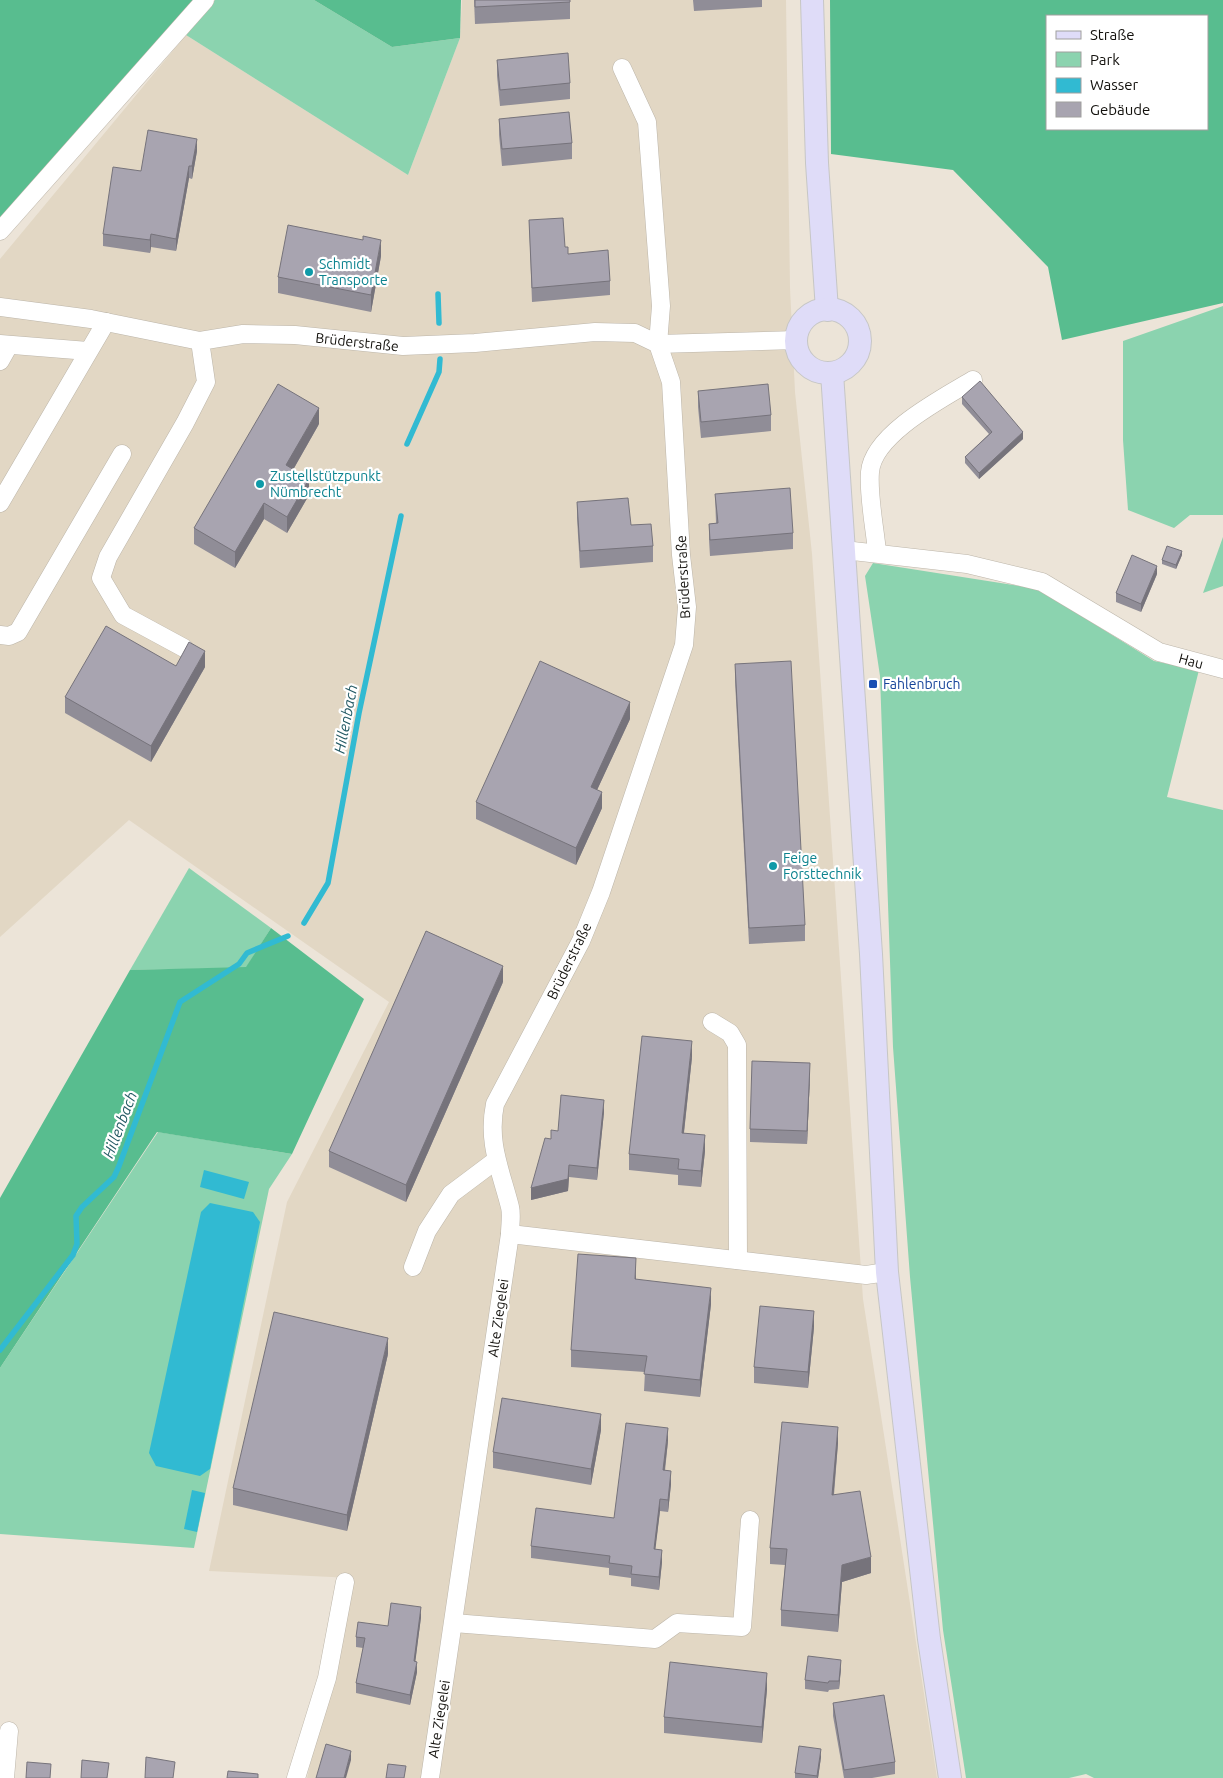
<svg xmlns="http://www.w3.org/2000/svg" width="1223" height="1778" viewBox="0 0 1223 1778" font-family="Ubuntu,sans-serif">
  <rect width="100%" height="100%" fill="#ece4d8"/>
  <path fill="#e2d7c4" d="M462,0h324l4,288 5,104 17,162 51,745 74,479h-630l45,-200 -143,-7 78,-369 102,-200 -260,-182 -129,117v-678l186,-224 222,140 52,-137z"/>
  <g fill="#8bd3af">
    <path d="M215,0h99l78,47 68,-9 -52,137 -222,-140z"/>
    <path d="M1223,306v209h-33l-16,13 -46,-18 -5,-70v-99z"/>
    <path d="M1223,537v49l-20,7z"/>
    <path d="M873,563l165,26 116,72 45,9 -32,127 56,13v968h-129l-8,-4 -17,4h-103l-23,-148 -33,-353 -17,-230 -13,-371 -15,-100z"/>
    <path d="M189,868l82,60 -25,40 -116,2z"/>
    <path d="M158,1132l134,22 -23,35 -75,359 -194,-14v-166z"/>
  </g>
  <g fill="#58bd8f" fill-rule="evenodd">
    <path d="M0,0h205l-205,227z"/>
    <path d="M314,0h147l-1,38 -68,9z"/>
    <path d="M830,0h393v303l-161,37 -14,-73 -95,-97 -122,-16zM1047,16h160v113h-160z"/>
    <path d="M271,928l93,71 -72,155 -135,-22 -157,236v-170l130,-228 116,-3z"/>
  </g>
  <g fill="#31bad2">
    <path d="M204,1170l45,12 -5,17 -44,-12z"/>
    <path d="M210,1203l43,9 7,10 -50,247 -10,7 -44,-10 -7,-13 52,-241z"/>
    <path d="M192,1490l13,3 -8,39 -13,-3z"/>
  </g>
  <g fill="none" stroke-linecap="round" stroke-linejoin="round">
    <g stroke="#31bad2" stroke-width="5.5">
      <path d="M438,294l1,29"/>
      <path d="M407,444l32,-72 1,-13"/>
      <path d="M304,923l24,-40 31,-170 42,-197"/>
      <path d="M0,1350l73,-95 4,-11 -1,-28 6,-9 32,-30 5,-11 61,-164 59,-38 8,-11 41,-17"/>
    </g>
    <defs>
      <g id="minor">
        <path d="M622,68l25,54 14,184 -3,38 139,-4"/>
        <path d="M0,231l205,-231"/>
        <path d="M0,307l91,12 109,22"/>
        <path d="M0,344l88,7"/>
        <path d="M0,361l9,-16"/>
        <path d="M0,503l106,-181"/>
        <path d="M844,550l123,14 75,18 117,70 64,17"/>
        <path d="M877,552c-2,-23 -9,-57 -7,-80 3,-38 73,-74 103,-92"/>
        <path d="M0,635l9,1 9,-4 104,-178"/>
        <path d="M184,648l-61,-33 -22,-37 7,-21 77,-134 21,-41 -6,-41 43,-7 52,1 108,11 72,-3 120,-11 40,1 23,11 13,38 10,173 6,52 -3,38 -83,247 -20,49 -86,163c-8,39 6,67 15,103 2,8 0,18 0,27l-80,544"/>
        <path d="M712,1022l18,11 7,12 1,215"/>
        <path d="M510,1234l356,41 21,-3"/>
        <path d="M413,1267l14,-36 24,-37 44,-33"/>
        <path d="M454,1623l201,16 22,-16 65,4 8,-107"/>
        <path d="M5,1778l4,-47"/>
        <path d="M296,1778l31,-100 18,-96"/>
      </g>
      <g id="major">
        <path d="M812,0l5,163 10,147"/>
        <circle cx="828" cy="341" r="32"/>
        <path d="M832,373l39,581 16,318 42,367 21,139"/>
      </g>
    </defs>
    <use href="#minor" stroke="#bcb5a9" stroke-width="19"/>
    <use href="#major" stroke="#c6c6c5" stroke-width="24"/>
    <use href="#minor" stroke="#fff" stroke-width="18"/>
    <use href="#major" stroke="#dfdcf8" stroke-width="22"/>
  </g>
  <g fill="#908d97">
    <path d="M474,0h96v19l-95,5z"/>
    <path d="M693,0h69v7l-68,4z"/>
    <path d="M497,60l73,23v16l-70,7 -3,-30z"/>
    <path d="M499,119l73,24v16l-70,7 -3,-31z"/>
    <path d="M197,151l-5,28 -3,-1 -13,73 -25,-4 -1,6 -47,-7v-12l38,-63z"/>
    <path d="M529,220l36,27 3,7 42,27v14l-78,7z"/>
    <path d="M381,256l-10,56 -93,-19v-16z"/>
    <path d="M698,391l73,24v16l-70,7 -3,-31z"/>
    <path d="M962,397l61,42 -44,40 -14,-16v-6l24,-23 -27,-30z"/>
    <path d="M319,424l-26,46 16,25 -22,38 -23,-14 -29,49 -41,-24v-16z"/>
    <path d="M715,494l78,39v16l-83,7 -1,-16v-16l7,-1z"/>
    <path d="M577,502l54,23 22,21v16l-73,6 -3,-50z"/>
    <path d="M1182,555l-6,14 -14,-5v-4z"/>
    <path d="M1157,574l-16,38 -25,-10v-9z"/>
    <path d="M735,664l70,261v16l-56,3 -14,-263z"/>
    <path d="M176,666l29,1 -54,95 -86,-49v-16z"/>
    <path d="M630,719l-33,71 5,18 -26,57 -100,-46v-17z"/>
    <path d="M503,982l-97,220 -77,-35v-16z"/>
    <path d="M692,1057l-8,76 21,18 -4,36 -23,-2v-10l-49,-5v-16z"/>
    <path d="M810,1076l-3,68 -57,-2v-13z"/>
    <path d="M604,1112l-7,68 -28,-3 -1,14 -37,9 20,-61 7,-8z"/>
    <path d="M636,1275v5l75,24 -11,93 -56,-6 1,-19 -74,-5v-17z"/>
    <path d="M814,1327l-6,61 -54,-5v-16z"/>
    <path d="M388,1354l-41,177 -114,-26v-17z"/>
    <path d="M601,1430l-10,55 -98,-17v-16z"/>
    <path d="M668,1441l-3,30 6,13 -3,28 -8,-1 -5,38 7,13 -3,28 -28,-4v-8l-22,-3v-7l-78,-10v-12l83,-28z"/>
    <path d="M838,1443l-4,52 37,78 -29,9 -4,50 -57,-6v-16l4,-45 -15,-1v-16z"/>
    <path d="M421,1617l-6,45 2,10 -7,33 -54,-12v-10l7,-35 -7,-1v-10l32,-11z"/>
    <path d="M841,1668l-2,21 -10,1 -1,2 -23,-3v-9z"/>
    <path d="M767,1689l-5,54 -98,-10v-16z"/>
    <path d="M833,1703l62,59v12l-23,4h-28l-11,-62z"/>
    <path d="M821,1757l-3,21h-23v-5z"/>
  </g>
  <g fill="#76737b">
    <path d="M197,139v12l-5,28v-13z"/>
    <path d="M189,166v12l-13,73v-12z"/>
    <path d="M151,234v13l-1,6v-13z"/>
    <path d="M381,240v16l-10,56v-17z"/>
    <path d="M319,408v16l-33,58v-17z"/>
    <path d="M1023,432v7l-44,40v-6z"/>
    <path d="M309,479v16l-22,38v-16z"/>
    <path d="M264,503v16l-29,49v-16z"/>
    <path d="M1182,551v4l-6,14v-4z"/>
    <path d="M1157,566v8l-16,38v-8z"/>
    <path d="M205,651v16l-54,95v-16z"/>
    <path d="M630,702v17l-39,84v-16z"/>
    <path d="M602,792v16l-26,57v-17z"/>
    <path d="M503,966v16l-97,220v-17z"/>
    <path d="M692,1041v16l-10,92v-16z"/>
    <path d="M810,1063v13l-3,68v-13z"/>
    <path d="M604,1100v12l-7,68v-12z"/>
    <path d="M705,1135v16l-4,36v-16z"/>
    <path d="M569,1165v12l-1,14 -37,9v-12z"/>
    <path d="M636,1258v17l-1,21v-17z"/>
    <path d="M711,1288v16l-11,93v-17z"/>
    <path d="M814,1311v16l-6,61v-16z"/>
    <path d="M388,1338v16l-41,177v-16z"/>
    <path d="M601,1414v16l-10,55v-16z"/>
    <path d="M838,1427v16l-6,69v-17z"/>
    <path d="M668,1428v13l-5,42v-13z"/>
    <path d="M671,1471v13l-3,28v-12z"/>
    <path d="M660,1499v12l-6,50v-12z"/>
    <path d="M662,1550v12l-3,28v-13z"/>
    <path d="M871,1557v16l-29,9 -4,50v-17l4,-50z"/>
    <path d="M421,1607v10l-7,55v-11z"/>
    <path d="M841,1660v8l-2,21v-8z"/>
    <path d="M417,1662v10l-7,33v-10z"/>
    <path d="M767,1673v16l-5,54v-16z"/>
    <path d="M821,1749v8l-3,21h-1z"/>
    <path d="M351,1751v9l-5,18h-2z"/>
  </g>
  <g fill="#a8a4b0" stroke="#76737b">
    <path d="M475,0h95v2l-95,5z"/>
    <path d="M568,53l2,30 -70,7 -3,-30z"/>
    <path d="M569,112l3,31 -70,6 -3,-30z"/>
    <path d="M148,130l49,9 -5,27h-3l-13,73 -25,-5 -1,6 -47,-6 10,-67 28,4z"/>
    <path d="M563,218l2,29h3v7l40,-4 2,31 -78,7 -3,-68z"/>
    <path d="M288,225l75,15v-4l18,4 -10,55 -93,-18z"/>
    <path d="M980,381l43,51 -44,41 -14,-16 27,-25 -30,-35z"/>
    <path d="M278,384l41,24 -33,57 23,14 -22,38 -23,-14 -29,49 -41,-24z"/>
    <path d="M768,384l3,31 -70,7 -3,-31z"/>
    <path d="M790,488l3,45 -83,7 -1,-16 9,-1 -3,-29z"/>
    <path d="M628,498l3,27 20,-1 2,22 -73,5 -3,-49z"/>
    <path d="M1167,546l15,5 -6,14 -14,-5z"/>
    <path d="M1132,555l25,11 -16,38 -25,-11z"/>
    <path d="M106,626l70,40 13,-24 16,9 -54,95 -86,-49z"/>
    <path d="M540,661l90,41 -39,85 11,5 -26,56 -100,-46z"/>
    <path d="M791,661l14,264 -56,3 -14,-264z"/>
    <path d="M426,931l77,35 -97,219 -77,-34z"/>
    <path d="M642,1036l50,5 -10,92 23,2 -4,36 -23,-2 1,-10 -50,-5z"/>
    <path d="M752,1061l58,2 -3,68 -57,-2z"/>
    <path d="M561,1095l43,5 -7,68 -28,-3 -1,14 -37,9 14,-50 6,1v-9l7,1z"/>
    <path d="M578,1254l58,4 -1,21 76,9 -11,92 -56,-6 3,-18 -76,-6z"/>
    <path d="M760,1306l54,5 -6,61 -54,-5z"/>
    <path d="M274,1312l114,26 -41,177 -114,-27z"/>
    <path d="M502,1398l99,16 -10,55 -98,-17z"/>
    <path d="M782,1422l56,5 -6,68 28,-4 11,66 -29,8 -4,50 -57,-5 6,-61 -17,-1z"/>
    <path d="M626,1423l42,5 -5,42 8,1 -3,29 -8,-1 -6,50 8,1 -3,27 -28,-3 1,-8 -23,-3 1,-7 -79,-10 5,-38 78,10z"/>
    <path d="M391,1603l30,4 -7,54 3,1 -7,33 -54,-12 9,-45 -9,-1 2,-15 30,4z"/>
    <path d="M808,1656l33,4 -2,21h-10l-1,2 -23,-3z"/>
    <path d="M670,1662l97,11 -5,54 -98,-10z"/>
    <path d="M884,1695l11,67 -51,8 -11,-67z"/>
    <path d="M326,1744l25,7 -7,27h-28z"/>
    <path d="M799,1746l22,3 -4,27 -22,-3z"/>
    <path d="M146,1757l29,5 -2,16h-28z"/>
    <path d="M82,1760l27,3 -2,15h-26z"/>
    <path d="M27,1762l24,2 -1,14h-24z"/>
    <path d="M388,1764l18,2 -2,12h-18z"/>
    <path d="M228,1771l30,3v4h-31z"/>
  </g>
  <g fill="#0f9aa8" stroke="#fff" stroke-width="2">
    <circle cx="309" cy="272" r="5"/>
    <circle cx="260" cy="484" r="5"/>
    <circle cx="773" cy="866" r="5"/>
  </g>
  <rect fill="#1a4fb4" stroke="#fff" stroke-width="2" x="868" y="679" width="10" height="10" rx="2.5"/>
  <g text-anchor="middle" stroke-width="4.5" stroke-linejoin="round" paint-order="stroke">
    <g font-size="14" fill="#0d838f" stroke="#fff" text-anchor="start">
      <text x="319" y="269">Schmidt<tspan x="319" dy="16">Transporte</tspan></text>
      <text x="270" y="481">Zustellstützpunkt<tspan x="270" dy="16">Nümbrecht</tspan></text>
      <text x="783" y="863">Feige<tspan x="783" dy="16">Forsttechnik</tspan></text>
    </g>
    <g font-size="14" fill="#12100c" stroke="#fff">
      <text transform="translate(357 342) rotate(6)" y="5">Brüderstraße</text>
      <text transform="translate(683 577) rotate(-93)" y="5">Brüderstraße</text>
      <text transform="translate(1191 661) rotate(15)" y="5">Hau</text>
      <text transform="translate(569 961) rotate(-64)" y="5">Brüderstraße</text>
      <text transform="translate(498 1318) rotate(-82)" y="5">Alte Ziegelei</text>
      <text transform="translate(439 1719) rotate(-81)" y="5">Alte Ziegelei</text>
    </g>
    <g font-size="14" fill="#164399" stroke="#fff" text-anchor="start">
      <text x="883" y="689">Fahlenbruch</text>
    </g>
    <g font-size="15" font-style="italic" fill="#255b65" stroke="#fff">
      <text transform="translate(346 719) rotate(-79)" y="5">Hillenbach</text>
      <text transform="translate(120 1125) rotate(-69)" y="5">Hillenbach</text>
    </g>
  </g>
  <rect x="1046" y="15" width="162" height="115" fill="#ffffff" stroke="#a09f9e"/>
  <rect x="1056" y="31" width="25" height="8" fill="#dfdcf8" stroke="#a09f9e"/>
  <text x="1090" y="40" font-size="15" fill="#12100c">Straße</text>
  <rect x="1056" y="52" width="25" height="15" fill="#8bd3af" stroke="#a09f9e"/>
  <text x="1090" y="65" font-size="15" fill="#12100c">Park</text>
  <rect x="1056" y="78" width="25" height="15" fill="#31bad2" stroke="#a09f9e"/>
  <text x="1090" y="90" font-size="15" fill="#12100c">Wasser</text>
  <rect x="1056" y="102" width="25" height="15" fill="#a8a4b0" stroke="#a09f9e"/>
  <text x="1090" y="115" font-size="15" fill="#12100c">Gebäude</text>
</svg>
